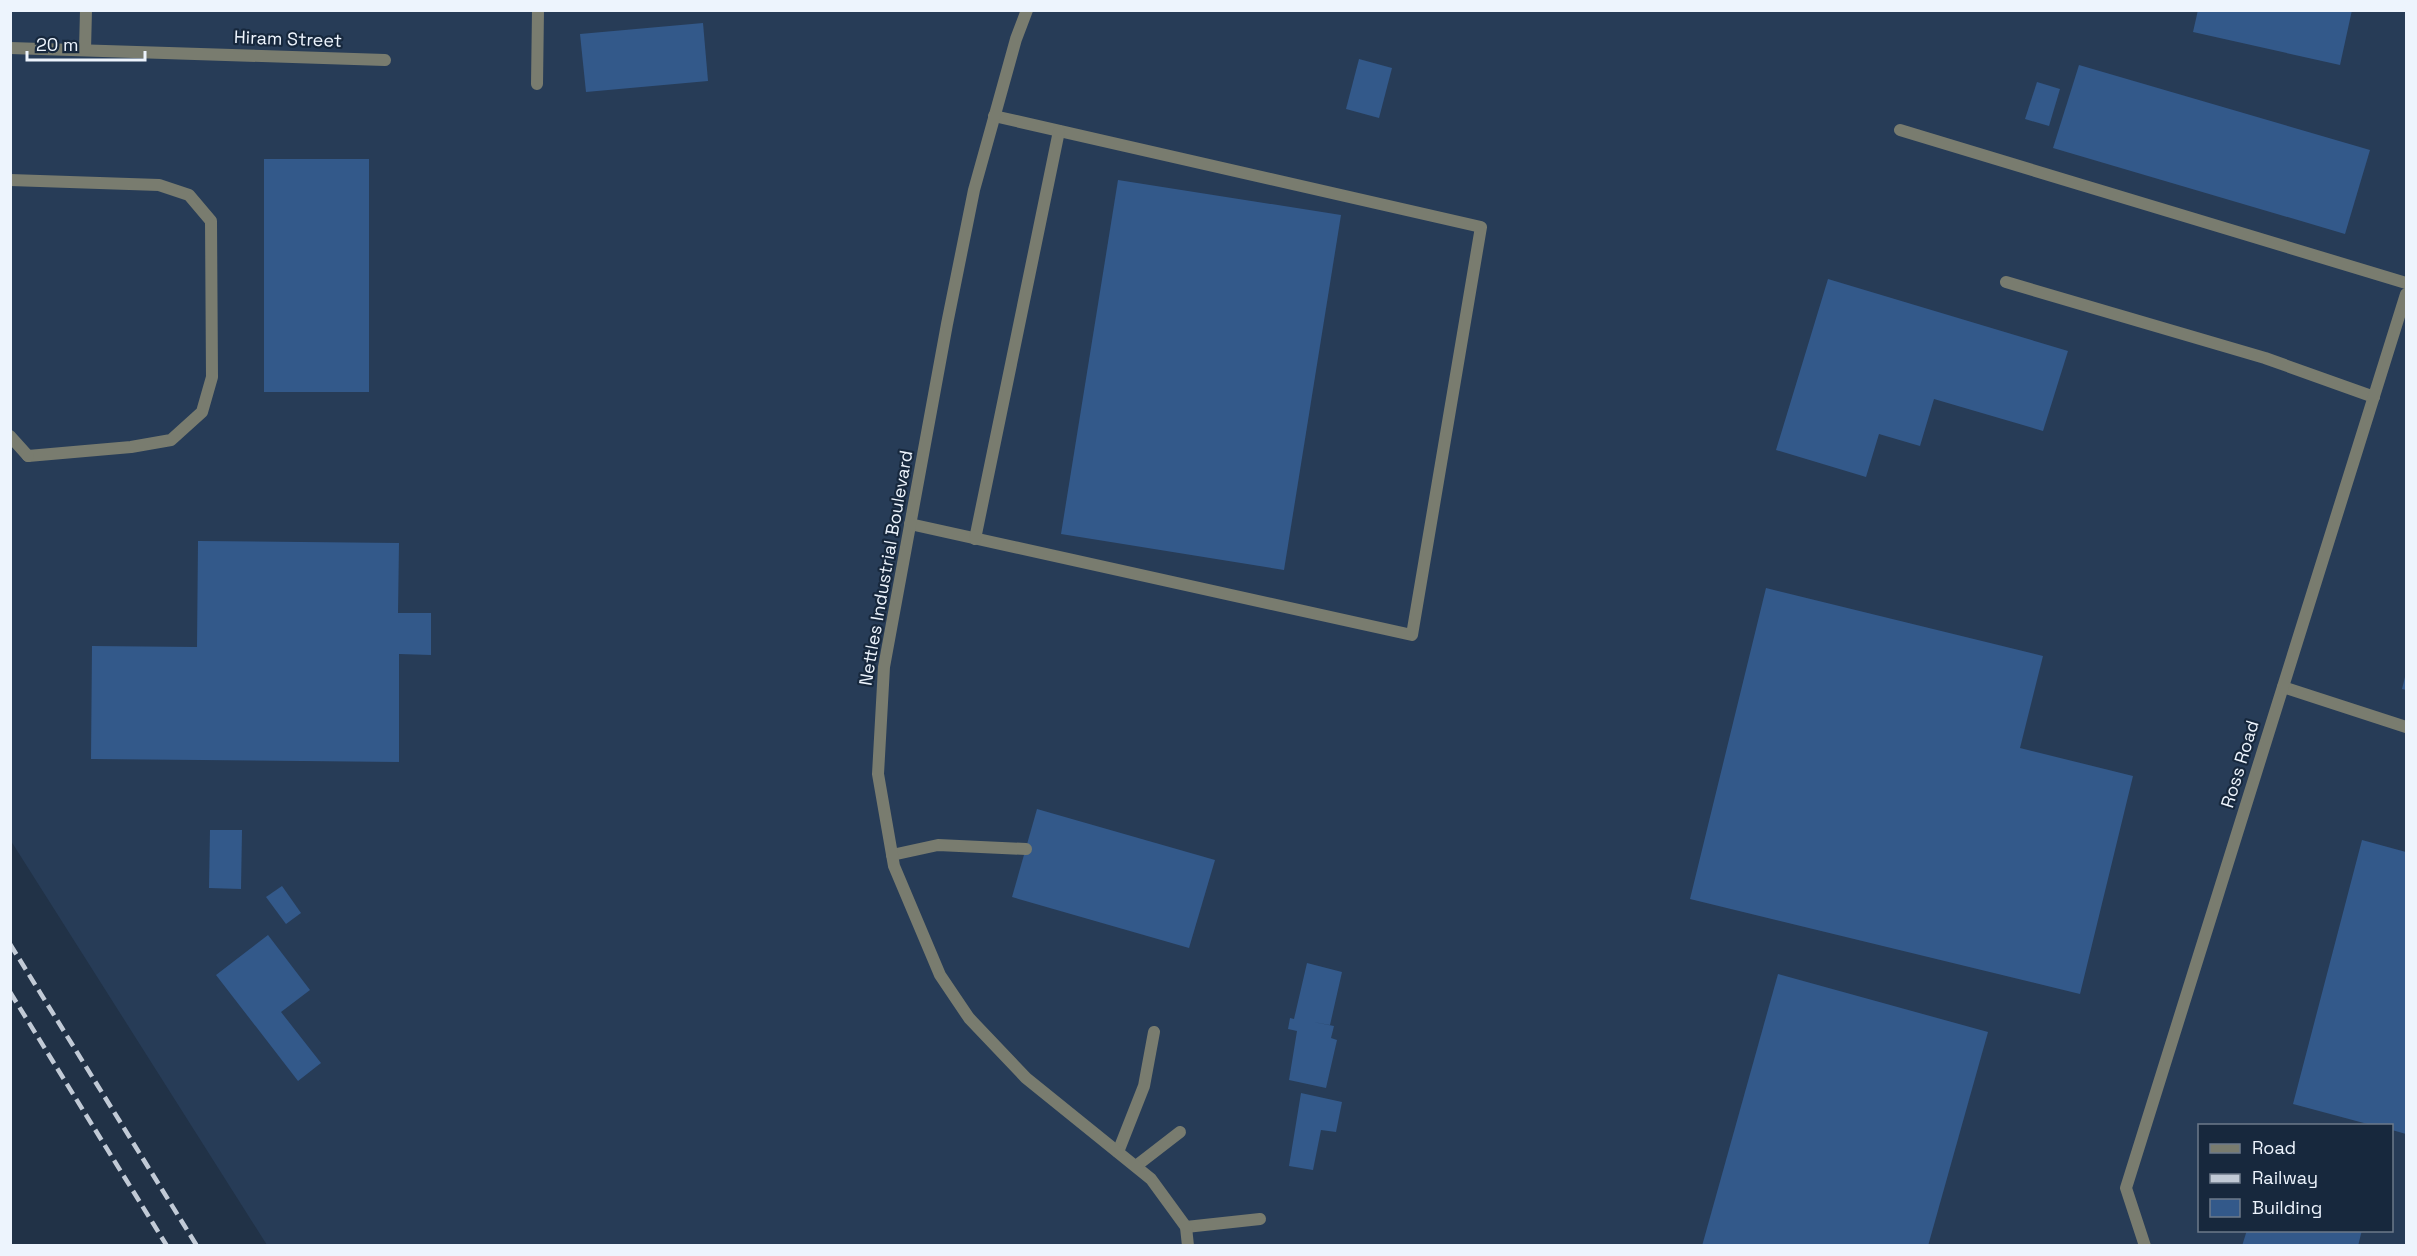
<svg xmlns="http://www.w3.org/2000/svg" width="2417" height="1256" viewBox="0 0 2417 1256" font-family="'Space Grotesk',sans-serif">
  <rect width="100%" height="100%" fill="#213247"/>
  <path fill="#273c57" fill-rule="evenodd" d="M11,11h2395v1234h-2139l-256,-404zM2200,1126h192v104h-192z"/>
  <g fill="#33598a">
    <path d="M2198,10h154l-12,55 -147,-33z"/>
    <path d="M703,23l5,58 -122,11 -6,-58z"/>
    <path d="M1359,59l33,9 -13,50 -33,-9z"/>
    <path d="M2079,65l291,85 -25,84 -292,-86z"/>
    <path d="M2037,82l23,7 -11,37 -24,-7z"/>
    <rect x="264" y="159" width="105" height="233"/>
    <path d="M1118,180l223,35 -57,355 -223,-36z"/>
    <path d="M1828,279l240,72 -25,80 -109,-32 -14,47 -41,-12 -13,43 -90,-27z"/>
    <path d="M198,541l201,2 -1,70h33v42l-32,-1v108l-308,-3 1,-113 105,1z"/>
    <path d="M1766,588l277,68 -23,92 113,28 -53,218 -390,-95z"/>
    <path d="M2406,673v17l-4,-1z"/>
    <path d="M1037,809l178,51 -26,88 -177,-51z"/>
    <path d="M210,830h32l-1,59 -32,-1z"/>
    <path d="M2362,840l44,12v282l-14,-4v-4h-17l-82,-22z"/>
    <path d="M282,886l19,27 -15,11 -20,-27z"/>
    <path d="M268,935l42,55 -29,22 40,51 -23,18 -82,-106z"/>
    <path d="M1307,963l35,9 -12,53 -17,-3 21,4 -3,12 6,2 -11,48 -37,-8 8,-49 -9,-2 2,-11 4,1z"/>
    <path d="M1778,974l210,58 -60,214h-226z"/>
    <path d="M1301,1093l41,9 -6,30 -15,-2 -8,40 -24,-4z"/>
    <path d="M2247,1230h115l-4,16h-116z"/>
  </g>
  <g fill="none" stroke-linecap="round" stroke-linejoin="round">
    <g stroke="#797c6f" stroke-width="12">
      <path d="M10,48l375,12"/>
      <path d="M85,50l1,-40"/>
      <path d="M1900,130l506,153"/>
      <path d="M10,180l149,5 30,10 22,26 1,156 -10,35 -31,28 -40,7 -103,9"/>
      <path d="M2006,282l259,76 109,39"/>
      <path d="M910,524l502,111 69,-408 -487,-111"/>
      <path d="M975,539l84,-408"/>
      <path d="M2283,687l123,40"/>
      <path d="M892,855l46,-10 88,4"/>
      <path d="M1118,1152l26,-66 10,-54"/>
      <path d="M1136,1166l44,-34"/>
      <path d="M1186,1227l74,-8"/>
    </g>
    <g stroke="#797c6f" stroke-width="12">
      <path d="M1027,10l-11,29 -42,151 -27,134 -63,343 -6,107 16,92 46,109 29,43 57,60 125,101 35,48 2,19"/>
      <path d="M537,84l1,-74"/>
      <path d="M10,436l18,20"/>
      <path d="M2145,1246l-19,-58 280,-894"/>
    </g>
    <g stroke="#c1cad6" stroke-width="4.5" stroke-dasharray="12 6" stroke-linecap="butt">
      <path d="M10,944l187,302"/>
      <path d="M10,992l157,254"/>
    </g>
  </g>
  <g text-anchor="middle" stroke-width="4.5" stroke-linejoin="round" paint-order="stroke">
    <g font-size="18" fill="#edf4fd" stroke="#17283d">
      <text transform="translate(288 39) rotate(2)" y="6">Hiram Street</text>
      <text transform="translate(886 568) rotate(-80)" y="6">Nettles Industrial Boulevard</text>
      <text transform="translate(2240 764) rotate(-73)" y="6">Ross Road</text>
    </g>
  </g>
  <rect width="2417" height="1256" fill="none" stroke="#edf4fd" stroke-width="24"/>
  <rect x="2198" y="1124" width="195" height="108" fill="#17283d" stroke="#6d7a8a" stroke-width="1.5"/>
  <rect x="2210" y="1144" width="30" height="9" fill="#797c6f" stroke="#6d7a8a" stroke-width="1.5"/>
  <text x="2252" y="1154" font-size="18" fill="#edf4fd">Road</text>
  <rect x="2210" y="1174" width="30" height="9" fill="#c1cad6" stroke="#6d7a8a" stroke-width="1.5"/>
  <text x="2252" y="1184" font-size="18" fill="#edf4fd">Railway</text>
  <rect x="2210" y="1199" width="30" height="18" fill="#33598a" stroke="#6d7a8a" stroke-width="1.5"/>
  <text x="2252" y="1214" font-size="18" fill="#edf4fd">Building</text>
  <path d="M27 51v9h118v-9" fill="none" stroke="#edf4fd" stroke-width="3"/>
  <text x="36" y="51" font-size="18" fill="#edf4fd" stroke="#17283d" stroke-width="4.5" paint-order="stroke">20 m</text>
</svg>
